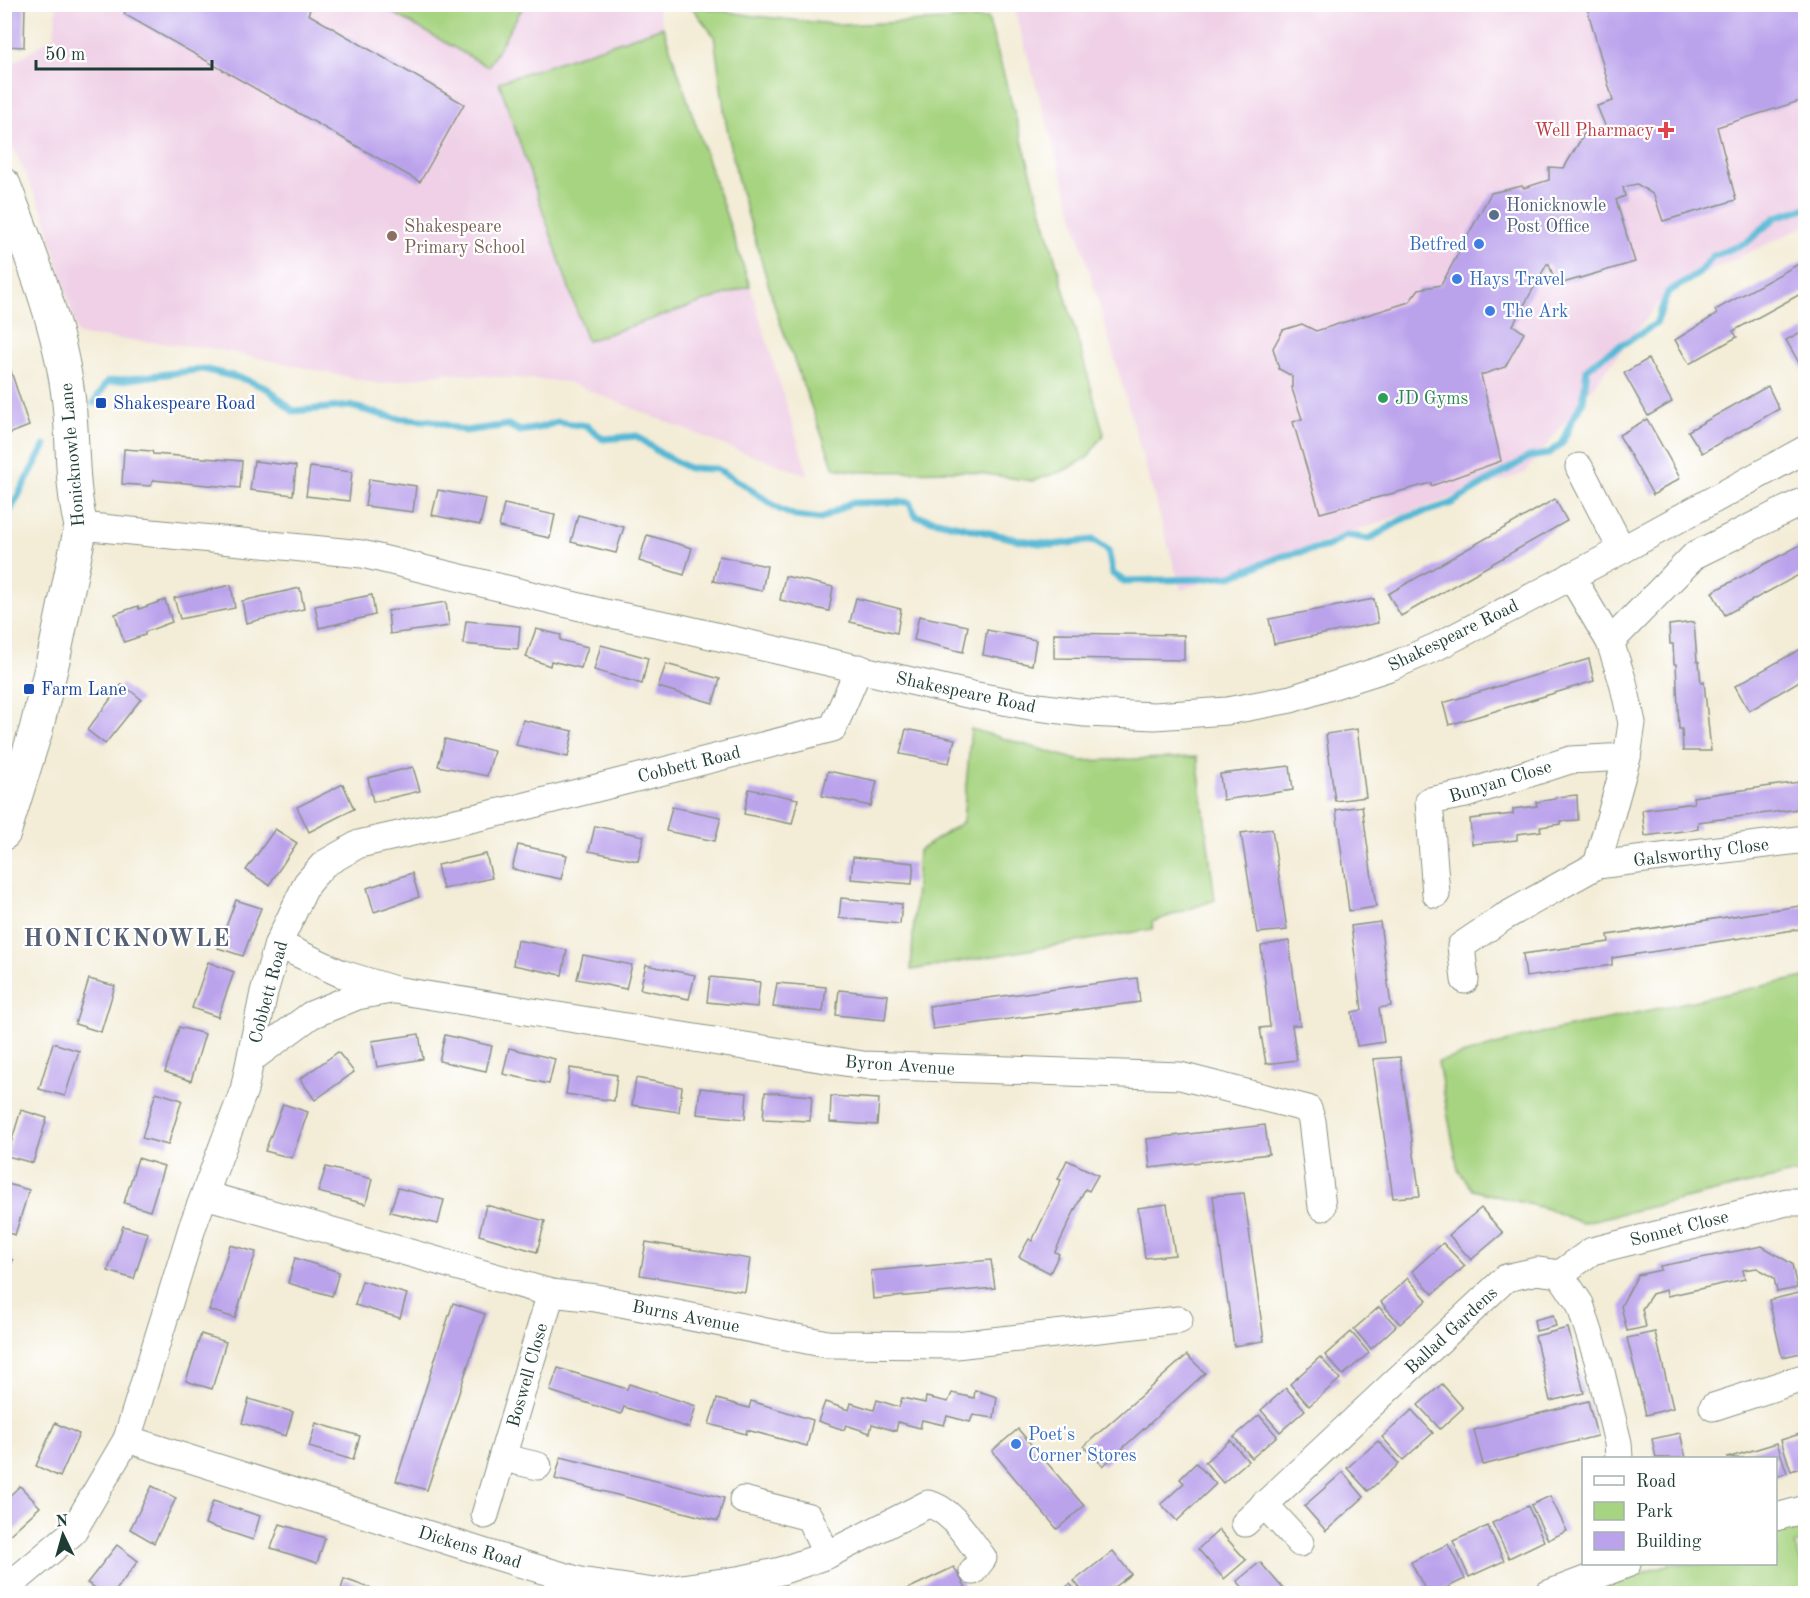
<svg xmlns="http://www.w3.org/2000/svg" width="1810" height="1598" viewBox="0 0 1810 1598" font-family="'Old Standard TT',serif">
  <rect width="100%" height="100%" fill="#fff"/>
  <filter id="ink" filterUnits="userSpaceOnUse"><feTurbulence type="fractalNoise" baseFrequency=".0167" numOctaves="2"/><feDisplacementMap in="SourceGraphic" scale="12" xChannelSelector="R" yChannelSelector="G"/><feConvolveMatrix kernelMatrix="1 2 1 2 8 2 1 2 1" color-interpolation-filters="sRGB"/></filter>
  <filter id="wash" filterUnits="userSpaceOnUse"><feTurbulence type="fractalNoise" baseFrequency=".008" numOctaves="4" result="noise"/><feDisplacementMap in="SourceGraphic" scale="24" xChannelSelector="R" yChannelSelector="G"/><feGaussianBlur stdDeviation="1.35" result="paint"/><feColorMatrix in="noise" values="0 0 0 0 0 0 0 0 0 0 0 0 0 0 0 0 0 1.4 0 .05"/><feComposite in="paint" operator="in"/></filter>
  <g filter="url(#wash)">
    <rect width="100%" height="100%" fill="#f3ecd6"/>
    <g fill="#efd0e6">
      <path d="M57,5h599l94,281 58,189 -77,-27 -163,-66 -122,-9 -65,11 -170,-36 -133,-13 -34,-121 -39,-84v-62l49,-32z"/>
      <path d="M1013,5h792v221l-136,64 -144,183 -344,117z"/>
    </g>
    <g fill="#a7d481" stroke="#63885a" stroke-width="1.5">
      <path d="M379,5h145l-36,62z"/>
      <path d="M691,6l63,10 88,9 146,-7 116,416 -17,24 -24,13 -31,10 -68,-10 -102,1 -28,-4 -57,-154 -39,-133 -12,-58 -12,-87z"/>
      <path d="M663,27l87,259 -163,55 -88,-259z"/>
      <path d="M971,729l110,32 116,-4 18,143 -63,22 1,7 -242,41 7,-119 45,-29z"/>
      <path d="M1805,977v194l-224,52 -33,-14 -75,-19 -15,-20 -20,-108 85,-25z"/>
      <path d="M1805,1521v20l-11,3 11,30v19l-221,1 16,-8 70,-22h106v-34z"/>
    </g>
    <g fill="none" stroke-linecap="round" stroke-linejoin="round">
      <g stroke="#55b8d4" stroke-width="7">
        <path d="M94,403l13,-21 96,-13 41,10 24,10 25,22 57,-5 44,12 40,3 31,10 43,-6 12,6 19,-3 18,-6 30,4 16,13 34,-3 23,17 28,15 29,1 26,15 36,25 16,7 26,3 29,-16 59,-1 7,14 99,23 37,6 41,-5 15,10 5,24 11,7 75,-2 32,-3 52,-20 45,-10 19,-11 22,4 36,-21 45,-14 79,-47 19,-3 14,-11 11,-25 10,-17 4,-32 16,-13 53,-32 12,-32 30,-18 15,-18 33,-13 30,-26 30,-9"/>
        <path d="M4,522l41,-77"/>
      </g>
    </g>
    <g id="blocks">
      <g fill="#bba3ec">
        <path d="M129,4h184l-5,10 156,90 -44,78 -296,-168z"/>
        <path d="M1586,4h220v95l-89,28 19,73 -73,21 -9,-26 -17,-11 -14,3 2,9 -9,4 19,62 -79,23 -7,-21h-2l-34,61 11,8 -19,34 -24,8 20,86 -70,25v-3l-111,30 -27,-91 9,-3 -10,-30v-13l-13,-7 -6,-21 10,-18 19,-6 14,7 93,-29 10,-13 22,-4 50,-92 31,-7 2,2 25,-8v-13l15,1 20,-34 22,-6 -9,-22 16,-5z"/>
        <path d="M4,5h21l-1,42 -20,-1z"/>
        <path d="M1806,260v31l-73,40 4,6 -48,27 -14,-24 42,-26 -2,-4z"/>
        <path d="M1806,329v46l-20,-35z"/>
        <path d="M4,350l25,76 -25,10z"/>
        <path d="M1648,359l24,43 -24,14 -24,-43z"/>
        <path d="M1768,386l11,23 -77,44 -14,-22z"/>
        <path d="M1647,419l33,59 -27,17 -34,-60z"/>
        <path d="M124,449l28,2 1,3 89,7 -2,27 -87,-8 -2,6 -29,-2z"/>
        <path d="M254,461l42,5 -3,29 -43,-5z"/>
        <path d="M310,467l42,5 -3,29 -43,-5z"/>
        <path d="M369,479l47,7 -3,26 -48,-6z"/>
        <path d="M438,490l48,9 -6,26 -48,-10z"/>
        <path d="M1555,499l12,22 -166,95 -13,-22z"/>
        <path d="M504,504l51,11 -5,23 -51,-11z"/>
        <path d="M578,515l46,12 -8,26 -45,-11z"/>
        <path d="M647,535l45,13 -8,27 -45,-14z"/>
        <path d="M1806,542v29l-81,44 -13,-23z"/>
        <path d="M719,556l48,10 -5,25 -49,-10z"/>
        <path d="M785,576l48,11 -4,24 -49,-11z"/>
        <path d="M231,585l4,23 -55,11 -6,-21z"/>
        <path d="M300,588l4,21 -58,14 -4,-22z"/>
        <path d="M372,595l3,20 -56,13 -4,-22z"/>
        <path d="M856,598l45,11 -4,24 -47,-11z"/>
        <path d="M1374,599l4,24 -104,21 -5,-25z"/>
        <path d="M165,600l7,22 -27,10v3l-21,7 -9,-28 23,-8 1,3z"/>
        <path d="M446,602l3,24 -59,8 -2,-23z"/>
        <path d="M919,616l49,10 -5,26 -49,-12z"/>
        <path d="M466,621l54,5 -2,23 -55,-5z"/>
        <path d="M1694,622l3,39 2,1 2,21 3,-1 7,69h-28l-1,-22h-3l-3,-65h-2l-1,-20h-3l-1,-19z"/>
        <path d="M536,629l25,6 -1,5 28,7 -7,21 -30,-7 -1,5 -24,-9z"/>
        <path d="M987,630l49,10 -4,25 -49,-10z"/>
        <path d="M1054,633l130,2v25l-130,-2z"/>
        <path d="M601,645l47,13 -6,26 -48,-14z"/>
        <path d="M1806,646v31l-57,34 -14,-25z"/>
        <path d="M1589,659l5,22 -145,44 -6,-22z"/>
        <path d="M666,664l54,15 -7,24 -55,-16z"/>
        <path d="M122,684l19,15 -36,45 -18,-14z"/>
        <path d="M523,720l50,11 -5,26 -52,-12z"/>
        <path d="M906,729l49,10 -6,24 -49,-9z"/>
        <path d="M1357,729l9,68 -31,4 -9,-67z"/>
        <path d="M445,739l49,12 -7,25 -49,-10z"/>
        <path d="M1290,766l3,24 -70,10 -3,-26z"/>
        <path d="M413,767l7,24 -47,11 -5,-24z"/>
        <path d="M828,771l49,10 -6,25 -49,-10z"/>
        <path d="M1806,781v27l-108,14v7l-53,7 -3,-26 52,-7 -1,-6z"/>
        <path d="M343,784l11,25 -45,23 -12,-25z"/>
        <path d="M749,789l49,10 -6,25 -48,-10z"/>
        <path d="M1577,795l1,25 -17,1v3l-21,3 1,4 -24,3v6l-45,4 -2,-25 43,-5v-5l24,-3 -1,-4 19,-3 1,-2z"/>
        <path d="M1362,806l14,101 -27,4 -13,-101z"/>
        <path d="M672,807l49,10 -6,24 -49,-10z"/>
        <path d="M595,826l49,10 -6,25 -49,-10z"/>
        <path d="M275,829l22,14 -28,42 -23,-15z"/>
        <path d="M1272,829l15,101 -30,3 -16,-100z"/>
        <path d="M518,845l49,10 -6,24 -49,-10z"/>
        <path d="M486,854l6,24 -49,11 -6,-24z"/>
        <path d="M853,857l61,6 -2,21 -61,-5z"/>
        <path d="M412,873l7,24 -45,15 -7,-24z"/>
        <path d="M841,898l61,6 -2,20 -61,-6z"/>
        <path d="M236,900l25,8 -18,48 -25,-8z"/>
        <path d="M1806,905v23l-194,30v7l-86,12 -3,-23 86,-12 -1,-7z"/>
        <path d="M1380,922l11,84 -12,2 5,34 -27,4 -5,-34 10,-2 -11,-84z"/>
        <path d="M517,940l50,10 -5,25 -49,-10z"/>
        <path d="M1289,941l11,84h-8l5,35 -31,4 -6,-36 10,-1 -9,-81z"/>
        <path d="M583,955l49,10 -6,24 -49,-10z"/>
        <path d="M208,962l26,10 -16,45 -26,-9z"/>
        <path d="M646,965l49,10 -6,24 -49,-10z"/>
        <path d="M710,977l50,5 -3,25 -50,-5z"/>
        <path d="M1137,978l3,24 -207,27 -4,-23z"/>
        <path d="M89,979l26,7 -14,46 -26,-8z"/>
        <path d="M777,983l49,4 -3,25 -50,-5z"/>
        <path d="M839,990l49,5 -3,25 -49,-5z"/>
        <path d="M179,1027l26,7 -14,47 -26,-9z"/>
        <path d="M419,1034l4,25 -46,8 -5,-26z"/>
        <path d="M445,1035l47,11 -6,25 -47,-10z"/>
        <path d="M53,1043l26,8 -14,45 -26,-7z"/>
        <path d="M509,1048l46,11 -6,25 -46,-10z"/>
        <path d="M338,1052l16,20 -39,28 -15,-21z"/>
        <path d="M1400,1057l20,139 -27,2 -20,-139z"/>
        <path d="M570,1068l47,7 -3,26 -48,-7z"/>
        <path d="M636,1078l46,9 -3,25 -47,-7z"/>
        <path d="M700,1088l47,5 -2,26 -48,-5z"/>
        <path d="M156,1092l26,8 -14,45 -26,-7z"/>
        <path d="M765,1092l47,4 -2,25 -47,-2z"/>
        <path d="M831,1096l48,3 -2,26 -47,-3z"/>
        <path d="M283,1104l25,8 -16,46 -27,-7z"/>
        <path d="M21,1110l26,8 -14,45 -26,-7z"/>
        <path d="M1265,1125l4,29 -119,14 -3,-29z"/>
        <path d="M138,1158l26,8 -14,45 -26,-8z"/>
        <path d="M1067,1160l31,15 -9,16 -4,-2 -30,63 4,2 -9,19 -31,-16 10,-18 3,2 29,-61 -3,-1z"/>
        <path d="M326,1167l46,12 -6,25 -48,-12z"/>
        <path d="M4,1183l25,7 -14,45 -11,-3z"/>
        <path d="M398,1188l46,12 -6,24 -48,-12z"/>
        <path d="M1244,1193l20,148 -30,5 -21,-150z"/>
        <path d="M1167,1204l8,51 -30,3 -7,-50z"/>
        <path d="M486,1205l59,16 -8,31 -58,-17z"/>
        <path d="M1481,1208l22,25 -32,27 -22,-25z"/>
        <path d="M123,1226l25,7 -14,46 -26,-8z"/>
        <path d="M646,1242l104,17 -5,33 -105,-17z"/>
        <path d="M1443,1243l22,23 -32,28 -21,-23z"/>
        <path d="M230,1245l26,7 -21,66 -26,-8z"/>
        <path d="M1762,1246l30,18 5,24 -20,4 -3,-14 -8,-5 -9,-5 -14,2 2,9 -78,17 -1,-6 -14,4 -10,15 4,18 -19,4 -6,-25 17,-31 23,-5 -1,-4z"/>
        <path d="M4,1257l9,3 -8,26h-1z"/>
        <path d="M295,1258l44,14 -7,24 -44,-13z"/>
        <path d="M991,1260l4,28 -122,11 -2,-28z"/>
        <path d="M1408,1278l19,22 -27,24 -19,-22z"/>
        <path d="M362,1281l45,13 -7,24 -45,-13z"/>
        <path d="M1799,1293l7,30v29l-24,5 -13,-57z"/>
        <path d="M453,1303l32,11 -58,176 -31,-9z"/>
        <path d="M1379,1307l17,19 -25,23 -17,-20z"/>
        <path d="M1553,1315l3,11 -20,5 -2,-11z"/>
        <path d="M1568,1328l16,65 -34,8 -15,-65z"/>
        <path d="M1351,1332l18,21 -26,22 -18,-20z"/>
        <path d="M1655,1332l18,76 -27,7 -19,-77z"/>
        <path d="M201,1334l25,8 -14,47 -26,-8z"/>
        <path d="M1187,1355l18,18 -102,93 -19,-20z"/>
        <path d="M1320,1357l20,22 -31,27 -19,-22z"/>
        <path d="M558,1368l69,21 2,-5 67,22 -7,22 -65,-21 -3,7 -71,-23z"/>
        <path d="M1442,1384l21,24 -23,21 -22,-24z"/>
        <path d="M1286,1388l19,22 -25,22 -19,-22z"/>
        <path d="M975,1390l22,7 -3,21 -21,-3 -3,7 -23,-6 -3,9 -22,-5 -2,8 -22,-6 -2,9 -24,-7 -2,9 -24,-8 -2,5 -26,-9 7,-19 24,8 2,-7 23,7 3,-10 22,7 3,-9 23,5 1,-6 22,5 4,-9 22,5z"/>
        <path d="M249,1399l44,13 -7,24 -44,-13z"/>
        <path d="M717,1399l32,9 2,-7 62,19 -6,26 -60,-16 -1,4 -37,-10z"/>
        <path d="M1588,1401l9,35 -114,29 -9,-35z"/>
        <path d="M1412,1410l21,23 -30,27 -21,-23z"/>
        <path d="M1259,1415l18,21 -25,22 -18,-21z"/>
        <path d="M55,1423l24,11 -19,43 -24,-11z"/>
        <path d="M316,1423l44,13 -7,24 -44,-13z"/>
        <path d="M1018,1429l66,77 -27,23 -65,-78z"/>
        <path d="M1806,1432v34l-15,5 -10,-31z"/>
        <path d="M1680,1433l6,25h-30l-4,-19z"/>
        <path d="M1230,1440l18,21 -25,22 -18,-21z"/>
        <path d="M1378,1441l21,23 -31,27 -21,-23z"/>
        <path d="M1777,1443l10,30 -11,4v-19h-49z"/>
        <path d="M561,1457l163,41 -6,23 -163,-42z"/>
        <path d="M1196,1463l20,21 -39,37 -16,-17 23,-21 -4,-4z"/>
        <path d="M1343,1472l21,25 -38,34 -22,-25z"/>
        <path d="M20,1486l20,21 -34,31 -2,-37z"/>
        <path d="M152,1486l24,12 -22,45 -24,-14z"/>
        <path d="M1550,1496l17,35 -19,9 -17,-35z"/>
        <path d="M213,1501l47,15 -7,24 -48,-16z"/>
        <path d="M1528,1506l16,35 -35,17 -17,-35z"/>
        <path d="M280,1524l45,14 -8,25 -46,-15z"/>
        <path d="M1488,1526l16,35 -35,16 -16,-36z"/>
        <path d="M1219,1530l27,30 -22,19 -26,-30z"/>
        <path d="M1448,1544l17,35 -30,14h-8l-16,-31z"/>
        <path d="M117,1545l21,16 -24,32h-10l-17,-10z"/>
        <path d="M1113,1551l18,23 -25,19h-22l-10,-12z"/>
        <path d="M1260,1562l13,15 14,16h-39l-11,-12z"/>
        <path d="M954,1567l12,21 -11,5h-56z"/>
        <path d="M344,1579l41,14h-45z"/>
        <path d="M1070,1584l7,9h-19z"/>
      </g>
    </g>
  </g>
  <g filter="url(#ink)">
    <use href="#blocks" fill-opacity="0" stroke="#899485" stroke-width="1.5"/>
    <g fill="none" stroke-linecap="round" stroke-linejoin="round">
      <defs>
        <g id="minor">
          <path d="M1579,467l43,83"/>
          <path d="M81,526l281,28 243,59 71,14 296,68 58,11 55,7 70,3 72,-5 64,-12 99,-32 46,-20 186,-97 184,-101"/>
          <path d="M1571,576l39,66 13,40 9,41 -5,34 -30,108"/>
          <path d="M1610,642l85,-87 111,-55"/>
          <path d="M1436,894l-7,-93 37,-7 104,-34 57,-3"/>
          <path d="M278,944l62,29 55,17 468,75 317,11 128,33 4,12 10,86"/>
          <path d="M1465,980l-4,-34 43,-29 93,-52 209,-26"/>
          <path d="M251,1059l60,-44 46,-19 34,-6"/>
          <path d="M205,1195l346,98 45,5 231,46 129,1 223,-25"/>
          <path d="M1560,1274l32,-23 195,-49h19"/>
          <path d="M1560,1274l20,30 18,56 20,83 1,15"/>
          <path d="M1713,1407l93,-30"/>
          <path d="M127,1439l375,119 78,23 74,11 89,-13 38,-8 46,-16 101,-51c24,5 40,35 55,54l-10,13"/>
          <path d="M504,1458l34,8"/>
          <path d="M743,1500l66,17 18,38"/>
          <path d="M1264,1504l36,39"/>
          <path d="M485,1515l66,-222"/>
          <path d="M1776,1517l30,-8"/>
          <path d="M1245,1523l261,-245 31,-7 23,3"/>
          <path d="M4,1586l17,-10 51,-43 55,-94 66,-214 51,-135 20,-98 14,-48 29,-61 17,-19 35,-20 155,-35 319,-81 26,-60"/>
          <path d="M1548,1594l79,-30"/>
        </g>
        <path id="tertiary" d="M4,185c26,68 55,138 64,210 6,43 2,88 13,131l-27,130 -18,74 -32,103"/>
      </defs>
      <use href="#minor" stroke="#899485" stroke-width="29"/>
      <use href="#tertiary" stroke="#899485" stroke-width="35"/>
      <use href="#minor" stroke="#fff" stroke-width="27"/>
      <use href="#tertiary" stroke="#fff" stroke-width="33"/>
    </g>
  </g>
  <path fill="#e0444e" stroke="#fff" stroke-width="2" d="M1663 121h6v6h6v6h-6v6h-6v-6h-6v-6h6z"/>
  <circle fill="#5c6f8a" stroke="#fff" stroke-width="2" cx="1494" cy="215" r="6"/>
  <circle fill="#8d6e63" stroke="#fff" stroke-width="2" cx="392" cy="236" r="6"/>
  <g fill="#3f7fe0" stroke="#fff" stroke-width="2">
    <circle cx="1479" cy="244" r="6"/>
    <circle cx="1457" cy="279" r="6"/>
    <circle cx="1490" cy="311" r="6"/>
    <circle cx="1016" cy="1444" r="6"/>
  </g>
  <circle fill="#2e9e5b" stroke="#fff" stroke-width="2" cx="1383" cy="398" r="6"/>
  <g fill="#1a4fb4" stroke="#fff" stroke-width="2">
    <rect x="95" y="397" width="12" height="12" rx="3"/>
    <rect x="23" y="683" width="12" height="12" rx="3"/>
  </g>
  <g text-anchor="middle" stroke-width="4.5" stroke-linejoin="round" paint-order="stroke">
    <g font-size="18" fill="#be3a42" stroke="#fff" text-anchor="end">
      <text x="1654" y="136">Well Pharmacy</text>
    </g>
    <g font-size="18" fill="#4e5e75" stroke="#fff" text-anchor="start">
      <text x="1506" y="211">Honicknowle<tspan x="1506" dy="21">Post Office</tspan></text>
    </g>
    <g font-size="18" fill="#785e54" stroke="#fff" text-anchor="start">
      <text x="404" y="232">Shakespeare<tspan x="404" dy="21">Primary School</tspan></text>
    </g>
    <g font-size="18" fill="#366cbe" stroke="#fff" text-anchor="start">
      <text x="1467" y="250" text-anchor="end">Betfred</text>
      <text x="1469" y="285">Hays Travel</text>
      <text x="1502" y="317">The Ark</text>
      <text x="1028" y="1440">Poet's<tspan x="1028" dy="21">Corner Stores</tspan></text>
    </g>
    <g font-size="18" fill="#27864d" stroke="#fff" text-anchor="start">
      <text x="1395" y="404">JD Gyms</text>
    </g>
    <g font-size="18" fill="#164399" stroke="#fff" text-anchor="start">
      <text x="113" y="409">Shakespeare Road</text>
      <text x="41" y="695">Farm Lane</text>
    </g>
    <g font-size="18" fill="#1f3d34" stroke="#fff">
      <text transform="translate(72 455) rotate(-95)" y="6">Honicknowle Lane</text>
      <text transform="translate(1453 635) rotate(-26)" y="6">Shakespeare Road</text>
      <text transform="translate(966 692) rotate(12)" y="6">Shakespeare Road</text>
      <text transform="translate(689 764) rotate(-14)" y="6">Cobbett Road</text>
      <text transform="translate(1500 781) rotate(-17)" y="6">Bunyan Close</text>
      <text transform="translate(1701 852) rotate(-7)" y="6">Galsworthy Close</text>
      <text transform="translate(268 992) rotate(-75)" y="6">Cobbett Road</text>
      <text transform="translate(900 1065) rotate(4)" y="6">Byron Avenue</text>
      <text transform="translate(1679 1228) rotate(-14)" y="6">Sonnet Close</text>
      <text transform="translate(686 1316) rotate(11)" y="6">Burns Avenue</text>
      <text transform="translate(1451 1330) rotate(-43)" y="6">Ballad Gardens</text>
      <text transform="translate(527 1375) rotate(-74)" y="6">Boswell Close</text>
      <text transform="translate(470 1547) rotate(17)" y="6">Dickens Road</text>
    </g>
    <g font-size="24" font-weight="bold" letter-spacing="1.5" fill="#566174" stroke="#fff">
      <text x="127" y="946">HONICKNOWLE</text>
    </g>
  </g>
  <rect width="1810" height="1598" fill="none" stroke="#fff" stroke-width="24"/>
  <rect x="1582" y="1457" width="195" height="108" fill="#ffffff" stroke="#a5b1ae" stroke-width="1.5"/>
  <rect x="1594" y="1476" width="30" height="9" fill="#ffffff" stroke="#a5b1ae" stroke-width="1.5"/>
  <text x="1636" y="1487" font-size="18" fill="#1f3d34">Road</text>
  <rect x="1594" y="1502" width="30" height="18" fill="#a7d481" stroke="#a5b1ae" stroke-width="1.5"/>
  <text x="1636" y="1517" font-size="18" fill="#1f3d34">Park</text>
  <rect x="1594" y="1532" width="30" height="18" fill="#bba3ec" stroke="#a5b1ae" stroke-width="1.5"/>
  <text x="1636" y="1547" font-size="18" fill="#1f3d34">Building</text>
  <g transform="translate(63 1535) rotate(355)" stroke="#ffffff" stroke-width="4.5" paint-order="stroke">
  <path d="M0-4.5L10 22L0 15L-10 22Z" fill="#1f3d34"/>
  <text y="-9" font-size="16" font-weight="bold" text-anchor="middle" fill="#1f3d34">N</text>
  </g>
  <path d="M36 60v9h176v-9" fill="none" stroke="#1f3d34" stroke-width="3"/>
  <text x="45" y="60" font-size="18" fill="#1f3d34" stroke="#ffffff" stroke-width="4.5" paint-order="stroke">50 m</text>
</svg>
